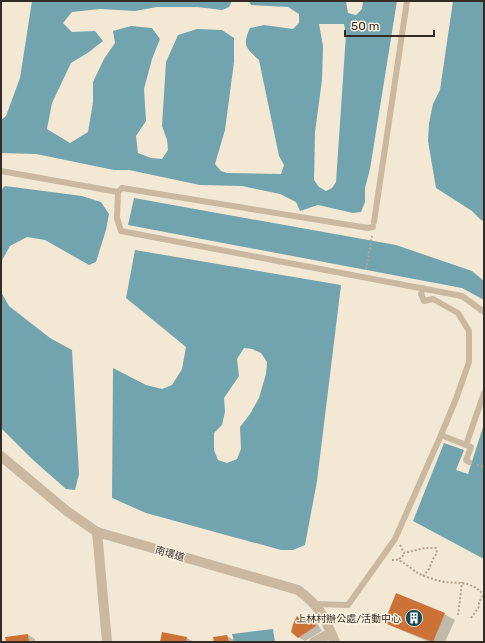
<svg xmlns="http://www.w3.org/2000/svg" width="485" height="643" viewBox="0 0 485 643" font-family="Rubik,'Noto Sans TC',sans-serif">
  <rect width="100%" height="100%" fill="#f2e8d4"/>
  <g fill="#72a4b0" fill-rule="evenodd">
    <path d="M32,1h200l-3,6 -7,3 -25,-3h-40l-22,4 -35,-2 -28,3 -9,11 9,9 23,-1 8,10 -14,11 -18,11 -19,40 -5,26 23,14 18,-11 5,-30v-20l11,-23 11,-16 -2,-12 18,-5 21,2 8,11 -8,20 -8,30 2,32 -10,15 2,17 13,5 11,1 6,-9 -1,-10 -5,-14 4,-64 12,-27 19,-6 25,1 12,8v24l-9,68 -10,34 6,7 6,2 54,1 3,-9 -5,-9 -20,-96c-13,-12 -17,-14 -9,-32l14,-3 29,4 6,-6v-9l-11,-7 -37,-2 -2,-4h97l2,12 8,2 6,-6 1,-8h34l-27,168 -5,19v14l-4,10 -8,1 -35,-8 -18,6 -4,-9 -16,-8 -38,-8 -42,-1 -71,-15h-15l-78,-16 -35,-1v-33l5,-4 14,-38zM319,24h25l2,10 -10,148 -4,6 -6,3 -7,-4 -5,-7 1,-48 7,-52 1,-34z"/>
    <path d="M453,1h31v220l-3,-1 -9,-9 -36,-23 -8,-47 1,-18 4,-19 7,-14z"/>
    <path d="M5,186l77,10 19,6 8,12 -3,16 -10,32 -7,3 -44,-25 -18,-3 -17,9 -9,16v-72z"/>
    <path d="M134,198l262,47 76,26 12,10v19l-22,-12 -334,-63z"/>
    <path d="M135,250l206,35 -24,196 -12,64 -12,5h-12l-135,-37 -34,-15 1,-130 33,17 16,4 10,-4 10,-16 4,-22 -60,-49zM244,348l8,1 9,4 6,9 -1,12 -7,24 -9,16 -10,13 1,22 -4,10 -10,4 -9,-3 -4,-10v-17l8,-8 3,-13 -1,-14 15,-22 -2,-17z"/>
    <path d="M1,292l8,14 41,32 22,12 7,124 -4,16 -9,-1 -34,-30 -31,-31z"/>
    <path d="M484,424v135l-71,-38 31,-78 20,7 -8,20 12,4z"/>
    <path d="M273,629l2,13h-41l-2,-8z"/>
  </g>
  <g fill="#0003">
    <path d="M444,614l11,6 -10,22h-16l-33,-14 -11,-6z"/>
    <path d="M308,615l7,4 7,12 -17,10 -7,-4 3,-17z"/>
    <path d="M28,635l7,4v3h-28z"/>
    <path d="M227,636l7,4v2h-19z"/>
    <path d="M187,638l7,4h-33z"/>
    <path d="M98,641l2,1h-20h5z"/>
  </g>
  <g fill="#cd7237">
    <path d="M396,593l49,20 -12,29 -49,-19z"/>
    <path d="M308,614l8,12 -18,12 -7,-6 2,-8 4,-8 3,3z"/>
    <path d="M162,632l25,5 -1,5h-26z"/>
    <path d="M28,634l1,8h-23l-1,-5z"/>
    <path d="M227,635l2,7h-15l-1,-5z"/>
  </g>
  <g fill="none" stroke-linecap="round" stroke-linejoin="round">
    <g stroke="#b5a38a" stroke-width="2" stroke-dasharray="2 2" stroke-linecap="butt">
      <path d="M366,269l6,-33"/>
      <path d="M477,465l7,2"/>
      <path d="M400,545l4,8 21,-5h11l1,5 -4,6 -4,10 -6,7"/>
      <path d="M399,559l3,-2 2,-4"/>
      <path d="M392,560c2,0 4,-1 6,0 4,1 14,9 18,12 5,3 11,5 17,7 21,8 33,-3 51,16"/>
      <path d="M458,615l4,-33"/>
      <path d="M471,618l8,-11v-4l4,-8"/>
    </g>
    <g stroke="#cab9a0" stroke-width="6">
      <path d="M1,171l117,21 -1,26 4,13 341,65 22,16"/>
      <path d="M118,192l4,-4 246,40 5,-1"/>
      <path d="M374,222l33,-221"/>
      <path d="M441,435l25,10"/>
      <path d="M469,462l-3,-2 5,-13 -5,-2 18,-52"/>
      <path d="M315,604l33,1 47,-66 46,-104 15,-36 13,-37v-31l-11,-18 -25,-14 -9,2 -3,-7 2,-6"/>
    </g>
    <g stroke="#cab9a0" stroke-width="10">
      <path d="M97,532l10,110"/>
      <path d="M314,642l17,-9"/>
    </g>
    <path stroke="#cab9a0" stroke-width="10" d="M1,456l67,56 29,20 201,58c22,16 27,28 37,52"/>
  </g>
  <defs>
    <symbol id="building-disc" viewBox="-11 -11 22 22"><circle r="9.5" fill="#184956" stroke="#faf2e0"/><path d="M-4-6H4V6H1V3H-1V6H-4ZM-2.5-4.3h1.7v1.8h-1.7ZM.8-4.3h1.7v1.8H.8ZM-2.5-1h1.7V.8h-1.7ZM.8-1h1.7V.8H.8Z" fill="#fff"/></symbol>
  </defs>
  <g fill-rule="evenodd">
    <use href="#building-disc" x="404" y="608" width="20" height="20"/>
  </g>
  <g text-anchor="middle" stroke-width="3" stroke-linejoin="round" paint-order="stroke">
    <g font-size="10" fill="#332b24" stroke="#faf2e0">
      <text transform="translate(170 553) rotate(16)" y="4">南環道</text>
    </g>
    <g font-size="10" fill="#332b24" stroke="#faf2e0" text-anchor="end">
      <text x="401" y="622">上林村辦公處/活動中心</text>
    </g>
  </g>
  <rect width="485" height="643" fill="none" stroke="#332b24" stroke-width="4"/>
  <path d="M345 30v6h89v-6" fill="none" stroke="#332b24" stroke-width="2"/>
  <text x="351" y="30" font-size="12" fill="#332b24" stroke="#faf2e0" stroke-width="3" paint-order="stroke">50 m</text>
</svg>
